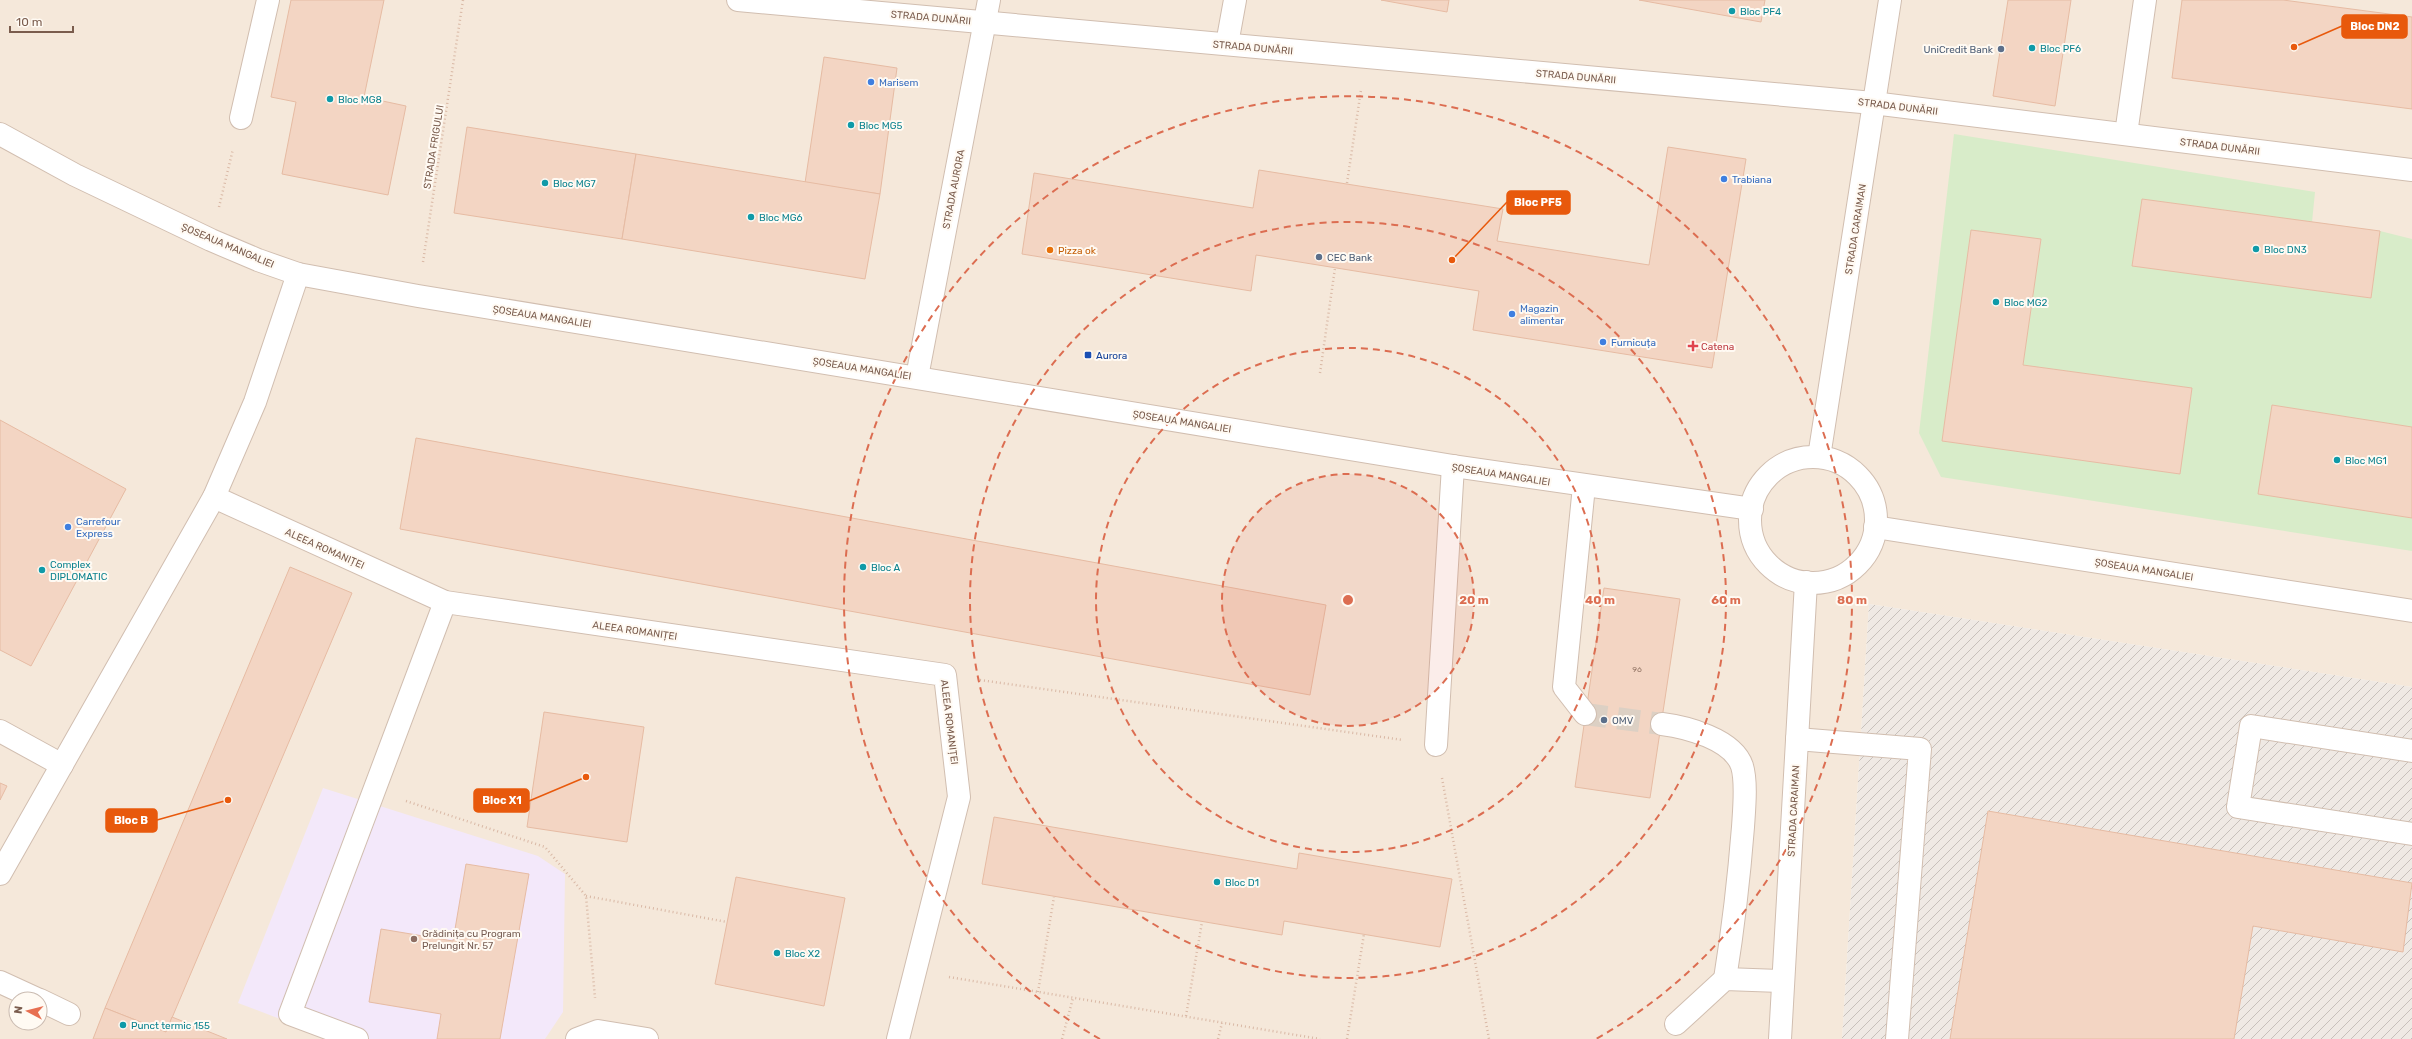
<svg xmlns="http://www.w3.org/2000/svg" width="2412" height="1039" viewBox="0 0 2412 1039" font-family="Rubik,sans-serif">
  <defs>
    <pattern id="industrial-furrows" width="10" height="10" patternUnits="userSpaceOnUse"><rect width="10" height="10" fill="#efe9e4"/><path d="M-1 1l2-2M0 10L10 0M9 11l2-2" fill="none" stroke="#c7c0bb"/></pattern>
  </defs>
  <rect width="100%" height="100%" fill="#fdf6ec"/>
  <path fill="#f5e8da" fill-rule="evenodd" d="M0,0h2412v687l-543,-83 -27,435h-1842zM16,999h24v24h-24z"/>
  <path fill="url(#industrial-furrows)" d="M1869,604l543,83v352h-570z"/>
  <path fill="#f3e8fa" d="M323,788l215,68 27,18 -2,138 -18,27h-212l-95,-36z"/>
  <path fill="#d8ecc9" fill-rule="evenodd" d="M1954,134l361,58 -3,30 -170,-23 -10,67 239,32 9,-67 32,8v188l-140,-22 -14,89 154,24v33l-471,-74 -22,-44zM1971,230l70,10 -18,125 169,23 -12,86 -238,-33z"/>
  <g fill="#f3d5c3" stroke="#e6bba3">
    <path d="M291,0h93l-20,97 42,9 -18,89 -106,-21 14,-72 -25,-5z"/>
    <path d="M1381,0h68l-2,12z"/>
    <path d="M1639,0h126l-4,22z"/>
    <path d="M2008,0h63l-16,106 -62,-10z"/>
    <path d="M2182,0h101l129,17v92l-240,-31z"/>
    <path d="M824,57l73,11 -17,126 -75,-11z"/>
    <path d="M467,127l169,27 -14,85 -168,-26z"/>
    <path d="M1668,147l78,12 -34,209 -239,-38 6,-39 -223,-36 -5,36 -229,-37 12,-81 219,35 6,-38 244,39 -6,32 152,24z"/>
    <path d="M636,154l244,40 -15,85 -243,-40z"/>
    <path d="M2142,199l238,32 -9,67 -239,-32z"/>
    <path d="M1971,230l70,9 -18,126 169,23 -12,86 -238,-33z"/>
    <path d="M2272,405l140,22v91l-154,-24z"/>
    <path d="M0,420l126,69 -95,177 -31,-16z"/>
    <path d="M416,438l910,167 -16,90 -910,-166z"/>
    <path d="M290,567l62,26 -186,439 -61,-24z"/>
    <path d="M1604,588l76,11 -30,199 -75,-11z"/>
    <path d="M544,712l100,15 -17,115 -100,-15z"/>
    <path d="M0,783l7,3 -7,14z"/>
    <path d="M1988,811l424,72 -9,69 -150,-26 -19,113h-284z"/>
    <path d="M994,817l303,52 2,-16 153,26 -12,68 -156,-26 -2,14 -300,-51z"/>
    <path d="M466,864l63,10 -29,165h-63l4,-25 -72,-12 12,-73 72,12z"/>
    <path d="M736,877l109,21 -21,108 -109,-22z"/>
    <path d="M105,1008l61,24 6,-15 55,22h-134z"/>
  </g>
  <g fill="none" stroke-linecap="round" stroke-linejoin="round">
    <path stroke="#dcd0c4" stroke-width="22" stroke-dasharray="22 11" stroke-linecap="butt" d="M1585,714l77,10"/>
    <defs>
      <g id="minor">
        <path d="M738,0l1135,103 539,67"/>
        <path d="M1227,44l8,-44"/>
        <path d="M241,118l27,-118"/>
        <path d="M0,134l75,41 136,65 47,20 40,14 120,22 1035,170 299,43"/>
        <path d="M2126,134l19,-134"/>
        <path d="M298,274l-43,128 -41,95 231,105 500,73 14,122 -61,242"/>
        <path d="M917,377l72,-377"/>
        <path d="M1819,457l71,-457"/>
        <circle cx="1813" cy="520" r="63"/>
        <path d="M1584,486l-20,201 21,27"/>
        <path d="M1875,527l537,84"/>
        <path d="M1662,724c24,3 71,15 80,42 5,16 2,45 1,61 -4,51 -10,102 -18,152"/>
        <path d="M0,731l62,34"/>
        <path d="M1797,739l123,10 -23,290"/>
        <path d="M1436,745l17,-279"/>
        <path d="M2412,751l-161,-25 -13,81 174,27"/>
        <path d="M0,874l214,-377"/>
        <path d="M0,982l37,17"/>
        <path d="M40,1000l29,14"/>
        <path d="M1676,1024l49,-45 58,2"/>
        <path d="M357,1039l-67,-25 155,-412"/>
        <path d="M577,1039l21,-8 49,8"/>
        <path d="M1780,1039l26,-457"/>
      </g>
    </defs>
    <use href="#minor" stroke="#d1beb0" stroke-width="24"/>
    <g stroke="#d9b8a5" stroke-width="2.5" stroke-dasharray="1 3" stroke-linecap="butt">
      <path d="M1347,183l14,-93"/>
      <path d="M219,207l14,-58"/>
      <path d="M423,262l40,-262"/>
      <path d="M1320,373l15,-105"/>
      <path d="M980,680l423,60"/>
      <path d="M1442,778l47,261"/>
      <path d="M406,801l139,46 41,49 9,102"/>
      <path d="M586,896l141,26"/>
      <path d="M949,977l371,62"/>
      <path d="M1038,992l16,-95"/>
      <path d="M1186,1016l16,-94"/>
      <path d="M1062,1039l11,-41"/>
      <path d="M1218,1039l4,-16"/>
      <path d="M1347,1039l17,-105"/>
    </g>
    <use href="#minor" stroke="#fff" stroke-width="22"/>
  </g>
  <circle cx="1348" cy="600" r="126" fill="#dc6d51" fill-opacity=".12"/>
  <g fill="none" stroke="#dc6d51" stroke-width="2" stroke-dasharray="7 5">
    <circle cx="1348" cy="600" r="126"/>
    <circle cx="1348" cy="600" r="252"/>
    <circle cx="1348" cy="600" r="378"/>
    <path d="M1100 1039A504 504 0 1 1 1596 1039"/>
  </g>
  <g fill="#0f9aa8" stroke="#fffaf3" stroke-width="1.5">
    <circle cx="1732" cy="11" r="4"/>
    <circle cx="2032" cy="48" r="4"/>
    <circle cx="330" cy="99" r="4"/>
    <circle cx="851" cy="125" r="4"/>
    <circle cx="545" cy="183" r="4"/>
    <circle cx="751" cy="217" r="4"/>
    <circle cx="2256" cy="249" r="4"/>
    <circle cx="1996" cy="302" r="4"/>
    <circle cx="2337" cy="460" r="4"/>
    <circle cx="863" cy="567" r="4"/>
    <circle cx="42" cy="570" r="4"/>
    <circle cx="1217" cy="882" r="4"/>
    <circle cx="777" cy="953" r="4"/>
    <circle cx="123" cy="1025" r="4"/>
  </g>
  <g fill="#5c6f8a" stroke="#fffaf3" stroke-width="1.5">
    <circle cx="2001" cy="49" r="4"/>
    <circle cx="1319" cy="257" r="4"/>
    <circle cx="1604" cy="720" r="4"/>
  </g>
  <g fill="#3f7fe0" stroke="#fffaf3" stroke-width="1.5">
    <circle cx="871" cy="82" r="4"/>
    <circle cx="1724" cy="179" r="4"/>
    <circle cx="1512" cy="314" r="4"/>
    <circle cx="1603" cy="342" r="4"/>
    <circle cx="68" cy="527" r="4"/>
  </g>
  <circle fill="#e8710a" stroke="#fffaf3" stroke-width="1.5" cx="1050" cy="250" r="4"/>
  <path fill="#e0444e" stroke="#fffaf3" stroke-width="1.5" d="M1691 340h4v4h4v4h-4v4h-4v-4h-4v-4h4z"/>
  <rect fill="#1a4fb4" stroke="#fffaf3" stroke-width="1.5" x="1084" y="351" width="8" height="8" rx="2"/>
  <circle fill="#8d6e63" stroke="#fffaf3" stroke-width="1.5" cx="414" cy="939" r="4"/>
  <g text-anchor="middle" stroke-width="4" stroke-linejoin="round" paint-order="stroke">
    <g font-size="8" fill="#987a6a">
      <text x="1637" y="672">96</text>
    </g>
    <g font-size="10" fill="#0d838f" stroke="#fffaf3" text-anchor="start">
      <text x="1740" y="15">Bloc PF4</text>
      <text x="2040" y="52">Bloc PF6</text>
      <text x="338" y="103">Bloc MG8</text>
      <text x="859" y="129">Bloc MG5</text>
      <text x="553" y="187">Bloc MG7</text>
      <text x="759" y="221">Bloc MG6</text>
      <text x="2264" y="253">Bloc DN3</text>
      <text x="2004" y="306">Bloc MG2</text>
      <text x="2345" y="464">Bloc MG1</text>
      <text x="50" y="568">Complex<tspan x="50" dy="12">DIPLOMATIC</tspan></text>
      <text x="871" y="571">Bloc A</text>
      <text x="1225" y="886">Bloc D1</text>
      <text x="785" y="957">Bloc X2</text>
      <text x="131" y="1029">Punct termic 155</text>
    </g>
    <g font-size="10" fill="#7a5c4d" stroke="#fffaf3">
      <text transform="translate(931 17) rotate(5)" y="4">STRADA DUNĂRII</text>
      <text transform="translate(1253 47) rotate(5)" y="4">STRADA DUNĂRII</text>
      <text transform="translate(1576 76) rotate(5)" y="4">STRADA DUNĂRII</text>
      <text transform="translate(1898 106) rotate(7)" y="4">STRADA DUNĂRII</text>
      <text transform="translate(2220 146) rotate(7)" y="4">STRADA DUNĂRII</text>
      <text transform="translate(433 147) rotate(-81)" y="4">STRADA FRIGULUI</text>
      <text transform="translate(953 189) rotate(-79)" y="4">STRADA AURORA</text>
      <text transform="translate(1855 229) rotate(-81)" y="4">STRADA CARAIMAN</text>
      <text transform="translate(228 245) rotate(23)" y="4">ȘOSEAUA MANGALIEI</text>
      <text transform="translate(542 316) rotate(9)" y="4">ȘOSEAUA MANGALIEI</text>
      <text transform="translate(862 368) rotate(9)" y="4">ȘOSEAUA MANGALIEI</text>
      <text transform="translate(1182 421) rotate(9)" y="4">ȘOSEAUA MANGALIEI</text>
      <text transform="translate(1501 474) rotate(9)" y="4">ȘOSEAUA MANGALIEI</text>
      <text transform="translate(325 548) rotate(24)" y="4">ALEEA ROMANIȚEI</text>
      <text transform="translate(2144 569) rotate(9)" y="4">ȘOSEAUA MANGALIEI</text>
      <text transform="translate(635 630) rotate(8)" y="4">ALEEA ROMANIȚEI</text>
      <text transform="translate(950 722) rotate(83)" y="4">ALEEA ROMANIȚEI</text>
      <text transform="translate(1793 811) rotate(-87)" y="4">STRADA CARAIMAN</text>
    </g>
    <g font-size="10" fill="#4e5e75" stroke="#fffaf3" text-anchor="start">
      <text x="1993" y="53" text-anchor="end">UniCredit Bank</text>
      <text x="1327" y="261">CEC Bank</text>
      <text x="1612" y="724">OMV</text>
    </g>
    <g font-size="10" fill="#366cbe" stroke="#fffaf3" text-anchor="start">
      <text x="879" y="86">Marisem</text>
      <text x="1732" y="183">Trabiana</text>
      <text x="1520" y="312">Magazin<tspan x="1520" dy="12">alimentar</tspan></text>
      <text x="1611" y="346">Furnicuța</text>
      <text x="76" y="525">Carrefour<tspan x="76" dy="12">Express</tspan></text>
    </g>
    <g font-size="10" fill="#c56008" stroke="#fffaf3" text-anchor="start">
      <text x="1058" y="254">Pizza ok</text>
    </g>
    <g font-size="10" fill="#be3a42" stroke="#fffaf3" text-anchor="start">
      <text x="1701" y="350">Catena</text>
    </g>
    <g font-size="10" fill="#164399" stroke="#fffaf3" text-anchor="start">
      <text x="1096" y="359">Aurora</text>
    </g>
    <g font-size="10" fill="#785e54" stroke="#fffaf3" text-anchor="start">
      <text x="422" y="937">Grădinița cu Program<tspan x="422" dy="12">Prelungit Nr. 57</tspan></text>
    </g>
  </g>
  <circle cx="1348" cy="600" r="6" fill="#dc6d51" stroke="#fffaf3" stroke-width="2"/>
  <g font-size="12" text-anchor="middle" font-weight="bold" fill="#dc6d51" stroke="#fffaf3" stroke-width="4" stroke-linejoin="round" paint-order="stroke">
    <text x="1474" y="604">20 m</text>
    <text x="1600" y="604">40 m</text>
    <text x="1726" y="604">60 m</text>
    <text x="1852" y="604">80 m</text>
  </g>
  <path fill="none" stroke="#e8590c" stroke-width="1.5" d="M2294 47L2342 26M1452 260L1507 202M586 777L529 801M228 800L157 820"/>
  <g fill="#e8590c" stroke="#fffaf3" stroke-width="1.5">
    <circle cx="2294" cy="47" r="4"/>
    <circle cx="1452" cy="260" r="4"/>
    <circle cx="586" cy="777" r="4"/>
    <circle cx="228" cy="800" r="4"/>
  </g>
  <g fill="#e8590c" stroke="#e8590c" stroke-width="1.5">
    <rect x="2342" y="15" width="65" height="23" rx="4"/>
    <rect x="1507" y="191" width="63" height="23" rx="4"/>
    <rect x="474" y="789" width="55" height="23" rx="4"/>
    <rect x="106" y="809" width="51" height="23" rx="4"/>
  </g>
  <g font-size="11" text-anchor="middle" font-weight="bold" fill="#fff">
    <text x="2375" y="30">Bloc DN2</text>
    <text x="1538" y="206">Bloc PF5</text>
    <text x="502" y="804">Bloc X1</text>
    <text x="131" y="824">Bloc B</text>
  </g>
  <g transform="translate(28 1011) rotate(277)"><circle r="19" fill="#fffaf3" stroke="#cabbb1"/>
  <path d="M0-3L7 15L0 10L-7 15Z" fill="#e76f51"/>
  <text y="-6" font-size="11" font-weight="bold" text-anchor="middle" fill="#7a5c4d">N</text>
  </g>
  <path d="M10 26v6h63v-6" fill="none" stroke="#7a5c4d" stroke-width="2"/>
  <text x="16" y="26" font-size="12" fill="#7a5c4d" stroke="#fffaf3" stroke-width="3" paint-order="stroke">10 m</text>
</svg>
